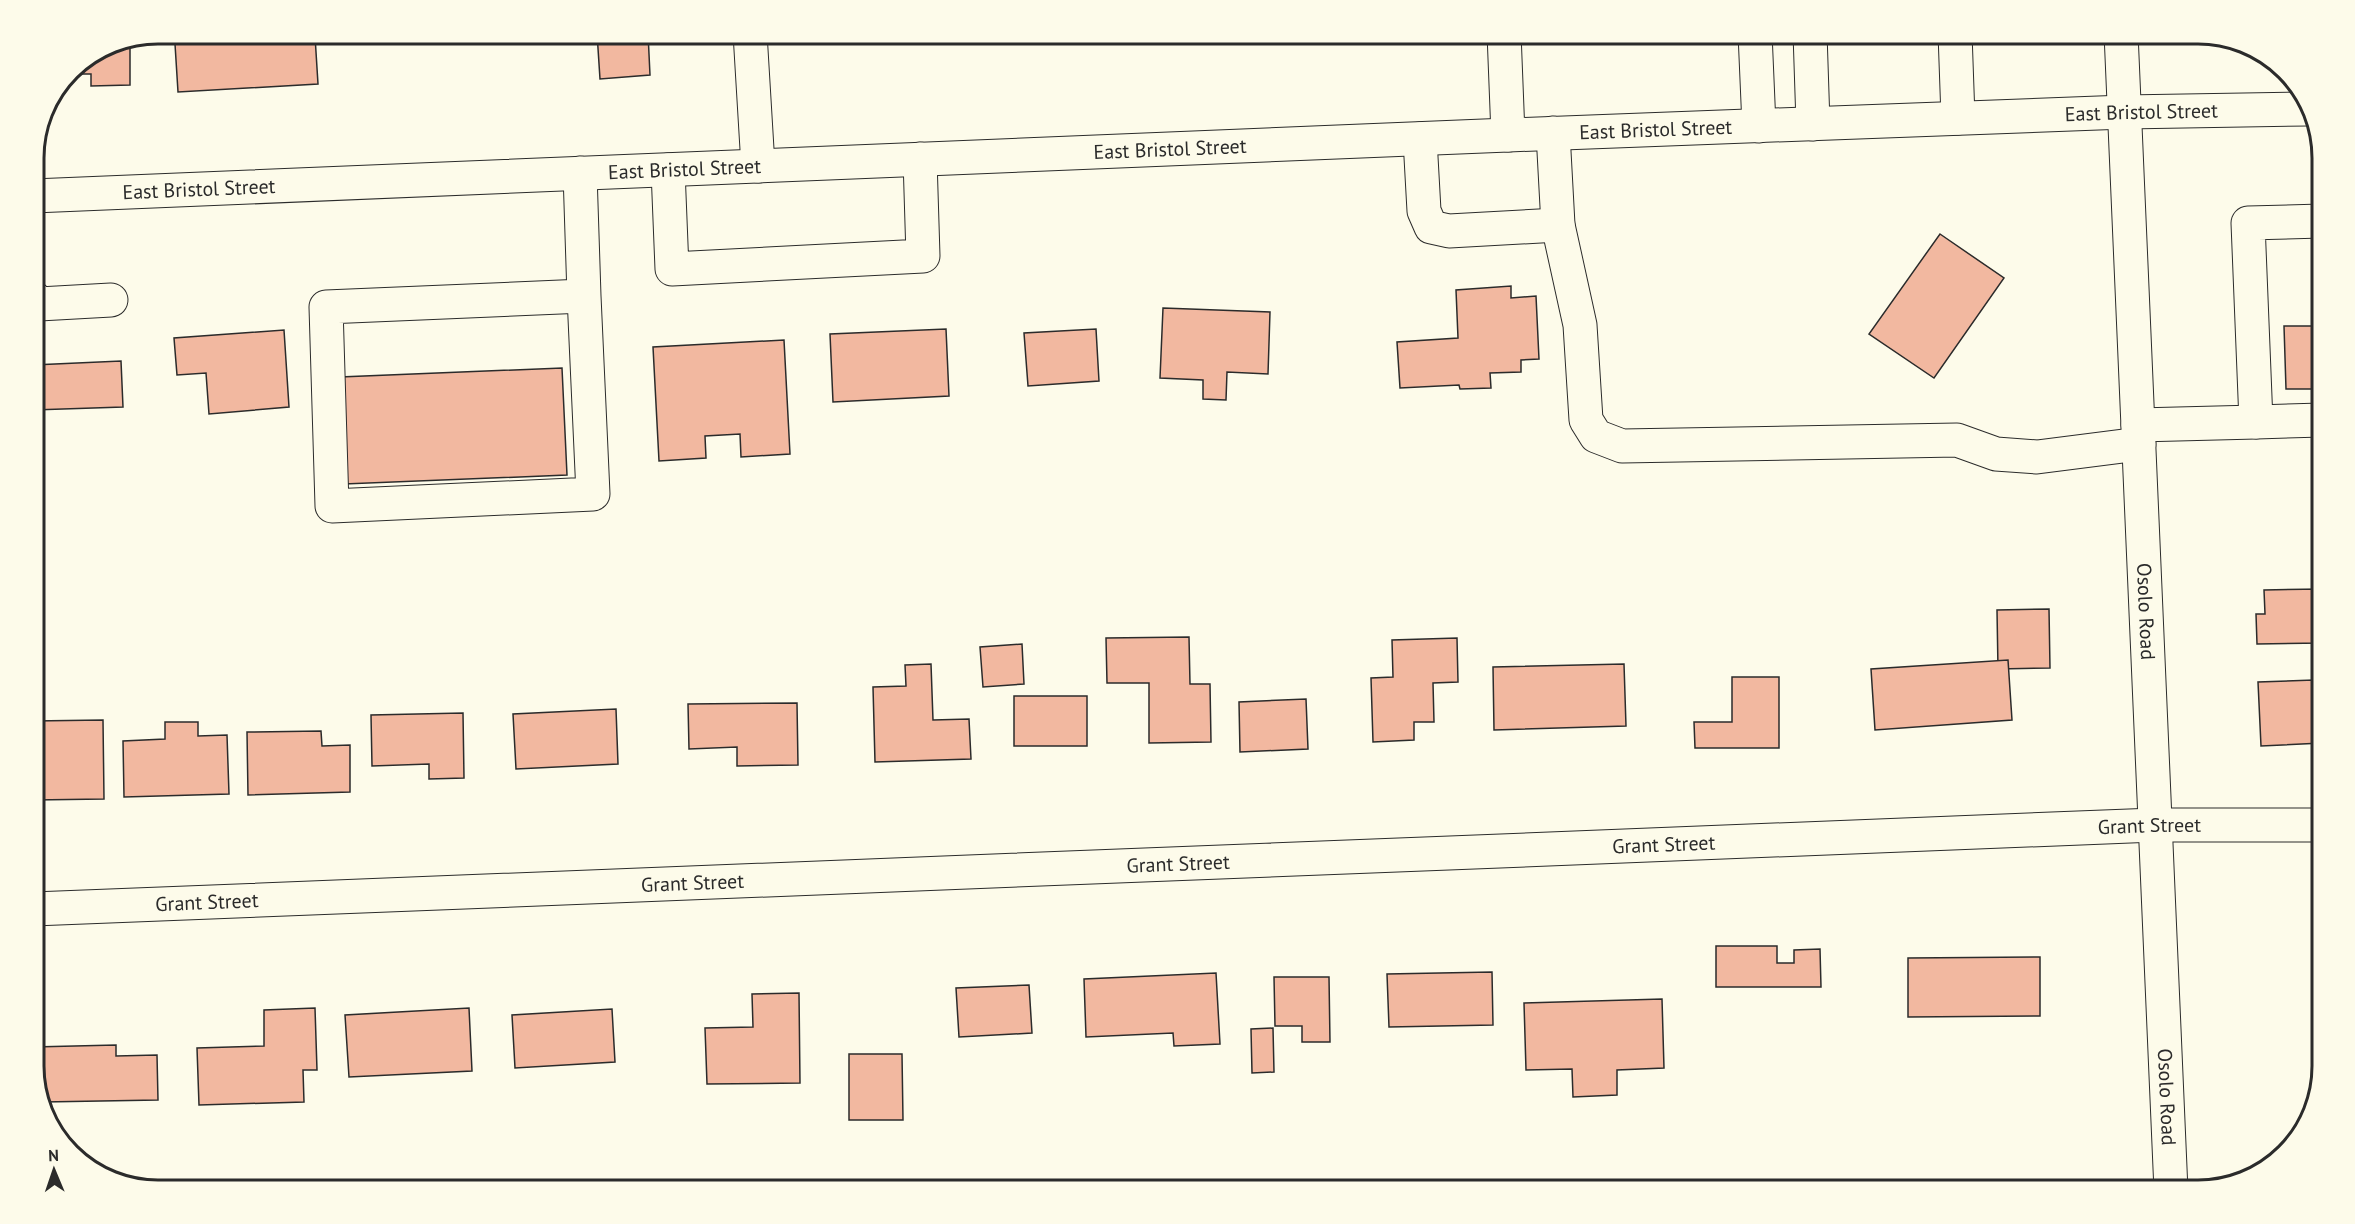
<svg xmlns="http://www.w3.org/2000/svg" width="2355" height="1224" viewBox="0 0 2355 1224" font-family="'PT Sans',sans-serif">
  <rect width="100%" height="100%" fill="#fdfbea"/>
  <g fill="#f2b8a0" stroke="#2b2b2b" stroke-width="1.5">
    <path d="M235,33h25v6l55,-3 3,48 -140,8 -3,-48 61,-4z"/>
    <path d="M368,33h82v11h-27v-7h-55z"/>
    <path d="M480,33h38v8l-37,3z"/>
    <path d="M597,33h51l2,42 -50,4z"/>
    <path d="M130,38v47l-39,1v-12h-25l4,-5 40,-27z"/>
    <path d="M1940,234l64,44 -70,100 -65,-44z"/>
    <path d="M1511,286v12l25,-2 3,63 -18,1v12l-31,1 1,15 -31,1 -1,-4 -59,3 -3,-46 61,-4 -2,-48z"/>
    <path d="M1163,308l107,4 -2,62 -41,-2 -1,28 -23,-1v-19l-43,-2z"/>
    <path d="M2284,326h38v63h-36z"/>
    <path d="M946,329l3,67 -116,6 -3,-68z"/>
    <path d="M1096,329l3,52 -71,5 -4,-53z"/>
    <path d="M284,330l5,77 -80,7 -3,-41 -29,2 -3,-37z"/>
    <path d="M784,340l6,114 -49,3 -1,-23 -35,2 1,22 -47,3 -6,-114z"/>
    <path d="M121,361l2,46 -90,3v-45z"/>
    <path d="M562,368l5,107 -223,9 -4,-107z"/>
    <path d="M2322,589v54l-65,1 -1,-30h9l-1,-24z"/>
    <path d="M2049,609l1,59 -52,1 -1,-59z"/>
    <path d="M1189,637l1,47h20l1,58 -62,1v-60h-42l-1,-45z"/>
    <path d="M1457,638l1,44 -25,1 1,39h-20v18l-41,2 -2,-64 22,-1 -1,-37z"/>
    <path d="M1022,644l2,40 -41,3 -3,-40z"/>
    <path d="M2008,660l4,60 -137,10 -4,-61z"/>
    <path d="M931,664l2,56 36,-1 2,40 -96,3 -2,-75 33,-1 -1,-21z"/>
    <path d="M1624,664l2,62 -132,4 -1,-63z"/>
    <path d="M1732,677h47v71h-84l-1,-26h38z"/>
    <path d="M2314,680l1,23 7,-1v41l-61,3 -3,-64z"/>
    <rect x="1014" y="696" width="73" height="50"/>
    <path d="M1306,699l2,50 -68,3 -1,-50z"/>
    <path d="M797,703l1,62 -61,1v-19l-48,2 -1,-45z"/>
    <path d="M616,709l2,55 -102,5 -3,-55z"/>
    <path d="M463,713l1,65 -35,1v-15l-57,2 -1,-51z"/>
    <path d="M103,720l1,79 -71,1v-79z"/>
    <path d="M165,722h33v14l29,-1 2,59 -105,3 -1,-56 42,-2z"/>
    <path d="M321,731l1,15 28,-1v47l-102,3 -1,-63z"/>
    <path d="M1716,946h61v17h17v-13l26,-1 1,38h-105z"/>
    <path d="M2040,957v59l-132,1v-59z"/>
    <path d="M1492,972l1,53 -104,2 -2,-53z"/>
    <path d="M1216,973l4,71 -46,2 -1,-13 -87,4 -2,-58z"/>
    <path d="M1274,977h55l1,65h-28v-16h-27z"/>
    <path d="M1029,985l3,48 -73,4 -3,-49z"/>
    <path d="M799,993l1,90 -93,1 -2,-56 48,-1 -1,-33z"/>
    <path d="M1662,999l2,69 -47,2v25l-44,2 -1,-28 -46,1 -2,-67z"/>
    <path d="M315,1008l2,62h-14l1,32 -105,3 -2,-57 67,-2v-36z"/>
    <path d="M469,1008l3,63 -123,6 -4,-62z"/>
    <path d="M612,1009l3,53 -100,6 -3,-53z"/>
    <path d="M1273,1028l1,44 -22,1 -1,-44z"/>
    <path d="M116,1045v11l41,-1 1,45 -115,2 -10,-27v-28z"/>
    <path d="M849,1054h53l1,66h-54z"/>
  </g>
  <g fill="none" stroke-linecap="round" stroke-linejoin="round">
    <defs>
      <g id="minor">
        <path d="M750,33l8,133"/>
        <path d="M1504,33l4,102"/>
        <path d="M1755,33l4,93"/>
        <path d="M1810,33l3,91"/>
        <path d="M1955,33l3,85"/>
        <path id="s1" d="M2121,33l50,1158"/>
        <path d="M1553,133l5,92 22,100 6,95 10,16 26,10 335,-6 39,14 41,3 102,-13"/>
        <path d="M1420,139l4,72 7,16 18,4 109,-6"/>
        <path d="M668,170l4,99 251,-13 -3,-97"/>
        <path d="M580,173l4,123 -258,11 6,199 261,-12 -9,-198"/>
        <path d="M33,297l6,7 72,-4"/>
        <path d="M2256,422l66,-2"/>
        <path d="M2138,425l118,-3 -8,-199 74,-2"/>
        <path id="s2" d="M33,909l2122,-84h167"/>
      </g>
      <g id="major">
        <path id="s3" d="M33,196l1475,-61 617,-23 183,-3"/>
      </g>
    </defs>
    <use href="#minor" stroke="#2b2b2b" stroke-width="35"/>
    <use href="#major" stroke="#2b2b2b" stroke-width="35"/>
    <use href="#minor" stroke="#fdfbea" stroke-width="33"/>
    <use href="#major" stroke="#fdfbea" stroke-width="33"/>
  </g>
  <g text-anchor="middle" stroke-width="4.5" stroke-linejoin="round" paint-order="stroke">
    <g font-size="20" fill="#2b2b2b" stroke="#fdfbea">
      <text dy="7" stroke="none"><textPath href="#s3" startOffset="2110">East Bristol Street</textPath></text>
      <text dy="7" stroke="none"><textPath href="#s3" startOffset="1624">East Bristol Street</textPath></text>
      <text dy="7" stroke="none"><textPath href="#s3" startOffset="1138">East Bristol Street</textPath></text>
      <text dy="7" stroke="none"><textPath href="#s3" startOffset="652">East Bristol Street</textPath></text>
      <text dy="7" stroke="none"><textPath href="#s3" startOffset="166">East Bristol Street</textPath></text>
      <text dy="7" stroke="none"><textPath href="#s1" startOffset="579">Osolo Road</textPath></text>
      <text dy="7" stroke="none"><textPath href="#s2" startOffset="2118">Grant Street</textPath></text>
      <text dy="7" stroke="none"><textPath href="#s2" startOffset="1632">Grant Street</textPath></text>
      <text dy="7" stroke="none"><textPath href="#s2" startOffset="1146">Grant Street</textPath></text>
      <text dy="7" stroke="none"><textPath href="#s2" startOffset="660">Grant Street</textPath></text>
      <text dy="7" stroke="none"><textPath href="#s2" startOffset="174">Grant Street</textPath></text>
      <text dy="7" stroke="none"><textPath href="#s1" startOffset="1065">Osolo Road</textPath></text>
    </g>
  </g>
  <path d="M0 0H2355V1224H0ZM158 44H2198A114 114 0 0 1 2312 158V1066A114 114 0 0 1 2198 1180H158A114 114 0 0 1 44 1066V158A114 114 0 0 1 158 44Z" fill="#fdfbea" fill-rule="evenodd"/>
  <path fill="none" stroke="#2b2b2b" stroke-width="3" d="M158 44H2198A114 114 0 0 1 2312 158V1066A114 114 0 0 1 2198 1180H158A114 114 0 0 1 44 1066V158A114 114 0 0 1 158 44Z"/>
  <g transform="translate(54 1170) rotate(358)" stroke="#fdfbea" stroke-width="4.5" paint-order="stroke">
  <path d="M0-4.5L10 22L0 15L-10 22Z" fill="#2b2b2b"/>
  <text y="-9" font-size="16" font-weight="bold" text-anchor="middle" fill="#2b2b2b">N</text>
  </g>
</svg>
